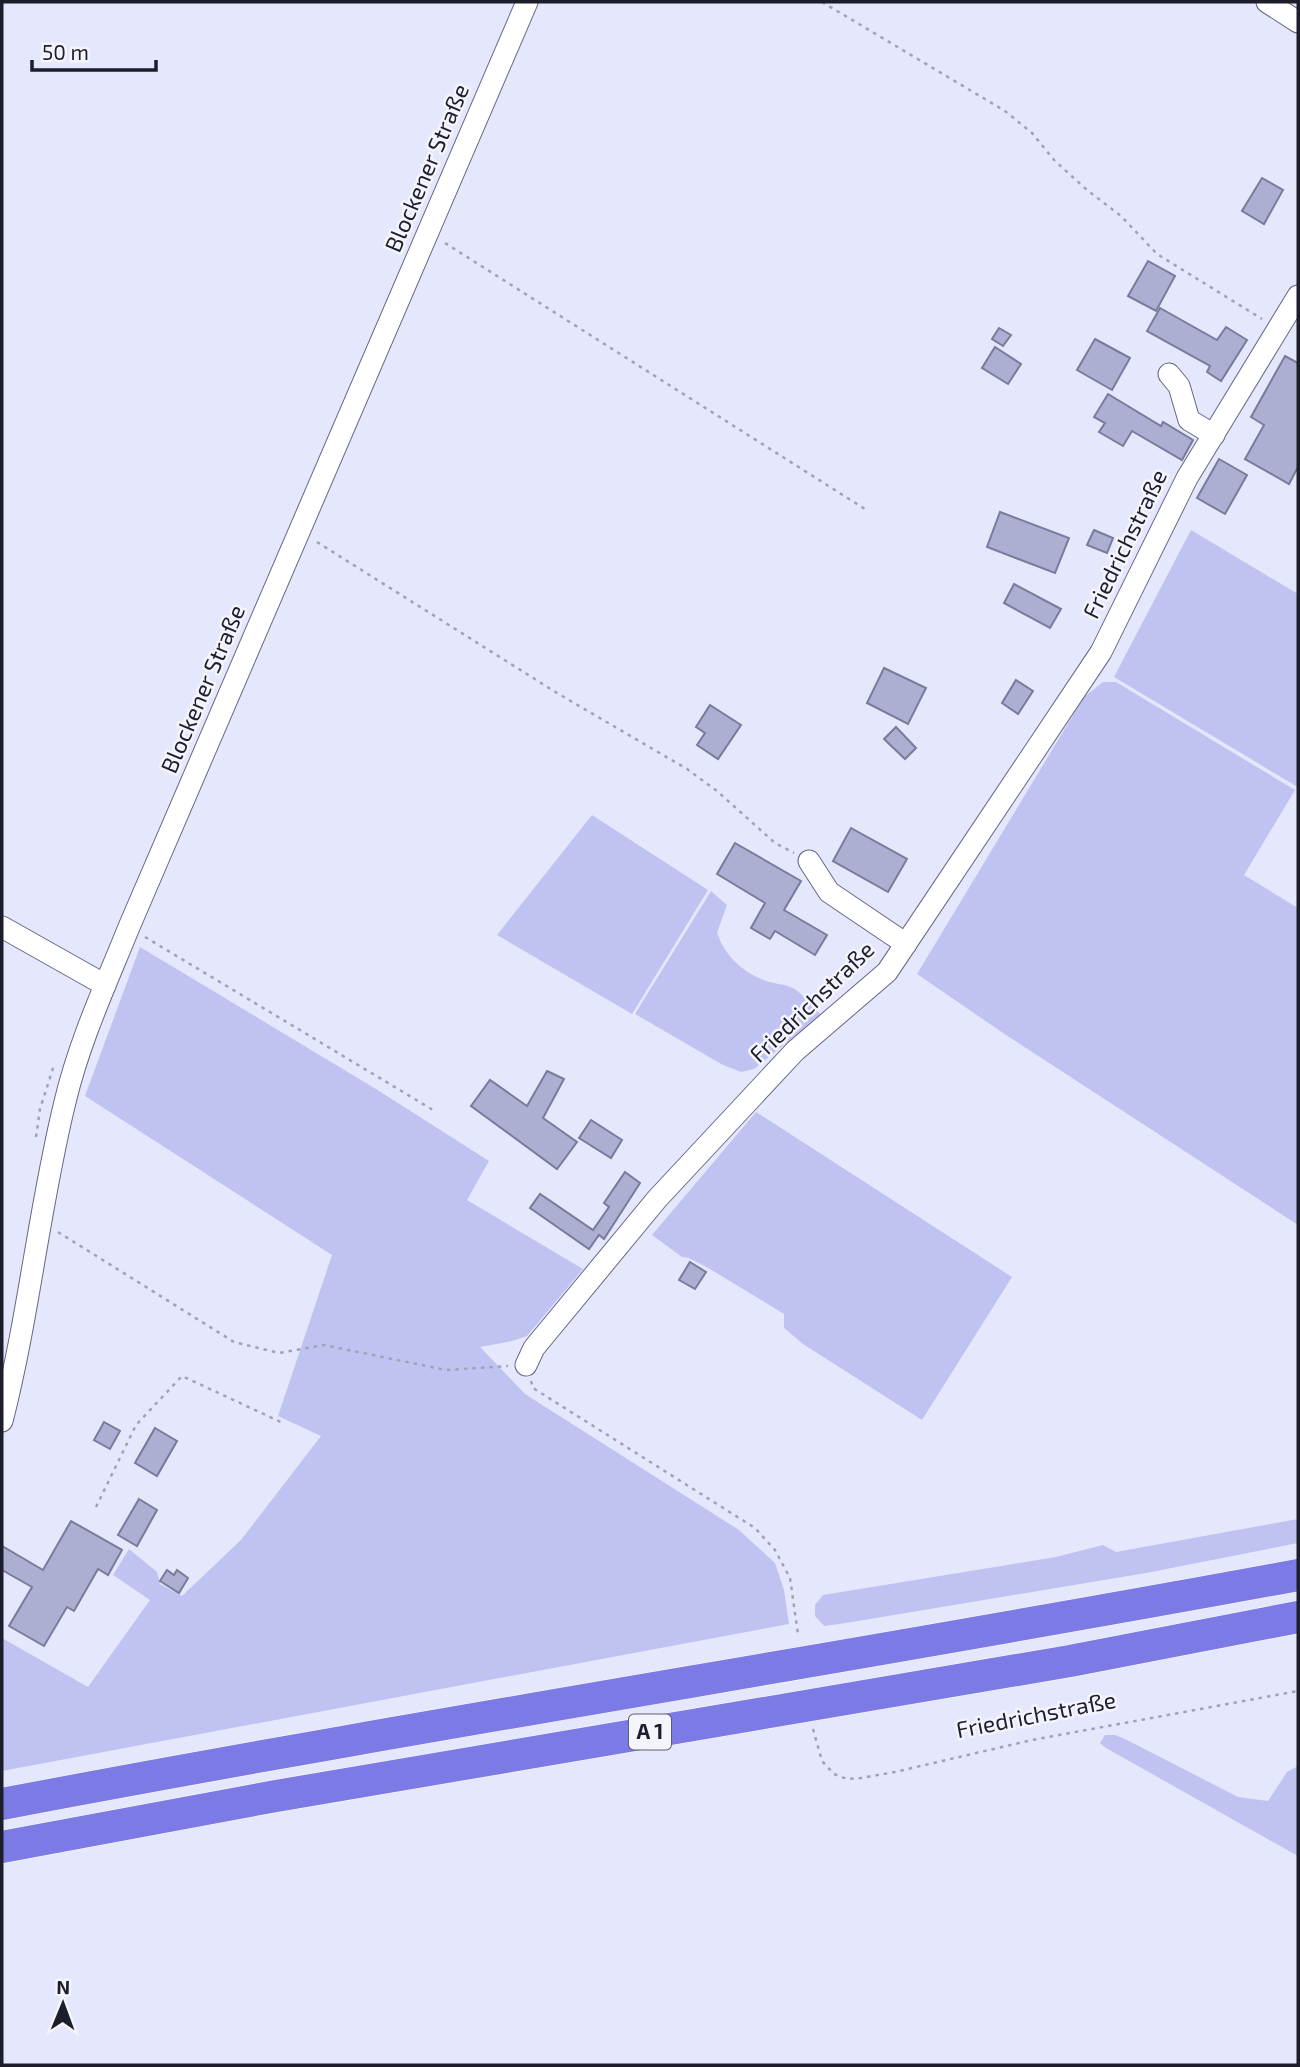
<svg xmlns="http://www.w3.org/2000/svg" width="1300" height="2067" viewBox="0 0 1300 2067" font-family="'Exo 2',sans-serif">
  <rect width="100%" height="100%" fill="#e5e7fc"/>
  <g fill="#c0c3f2">
    <path d="M1191,530l107,64v189l-2,3 -182,-109z"/>
    <path d="M1103,682h13l179,108 -51,85 54,33v317l-295,-192 -86,-59 167,-277z"/>
    <path d="M592,815l116,75 -76,124 -135,-79z"/>
    <path d="M711,891l16,14 -10,28c8,23 25,39 49,48 9,3 19,3 27,7 11,7 19,17 28,27l-67,54 -13,3 -18,-7 -88,-51z"/>
    <path d="M140,947l236,142 113,72 -22,39 116,69 -56,67 -15,5 -32,6 45,47 214,136 36,33 9,27 5,34 -787,147v-133l86,49 62,-87 -37,-25 16,-26 28,23 3,12 22,12 59,-56 80,-104 -43,-20 54,-161 -247,-159z"/>
    <path d="M756,1112l256,165 -90,143 -119,-76 -19,-16v-14l-74,-45 -21,-11 -7,-1 -30,-22z"/>
    <path d="M1298,1519v24l-152,30 -300,50 -22,3 -9,-10v-11l8,-10 233,-38 47,-12 13,7z"/>
    <path d="M1105,1735h10l12,5 111,57 30,4 19,-29 11,-6v90l-192,-108 -6,-5z"/>
  </g>
  <g fill="#acafd1" stroke="#797b9b" stroke-width="2">
    <path d="M1262,178l21,12 -19,34 -22,-13z"/>
    <path d="M1148,261l27,15 -19,35 -28,-15z"/>
    <path d="M1160,308l57,32 9,-13 21,13 -26,41 -14,-9 3,-6 -63,-35z"/>
    <path d="M999,328l12,7 -8,11 -11,-7z"/>
    <path d="M1095,339l35,19 -18,32 -35,-20z"/>
    <path d="M995,347l26,17 -13,20 -26,-16z"/>
    <path d="M1285,356l13,7v104l-9,17 -44,-25 19,-34 -13,-8z"/>
    <path d="M1108,394l53,32 2,-4 30,18 -11,20 -50,-29 -9,15 -24,-14 6,-9 -11,-6z"/>
    <path d="M1219,459l28,16 -22,39 -28,-16z"/>
    <path d="M1000,512l69,26 -14,35 -68,-26z"/>
    <path d="M1094,530l19,8 -6,15 -20,-8z"/>
    <path d="M1014,584l47,25 -11,19 -46,-25z"/>
    <path d="M884,668l42,20 -18,36 -41,-21z"/>
    <path d="M1016,680l17,11 -15,23 -16,-11z"/>
    <path d="M710,705l31,20 -23,34 -21,-14 8,-12 -9,-6z"/>
    <path d="M896,727l20,21 -11,11 -21,-20z"/>
    <path d="M851,828l56,31 -19,33 -55,-31z"/>
    <path d="M735,843l66,38 -17,29 43,25 -12,20 -40,-24 -5,8 -19,-11 14,-25 -48,-29z"/>
    <path d="M547,1071l17,8 -21,39 34,24 -20,27 -86,-63 19,-26 37,26z"/>
    <path d="M591,1120l31,20 -11,18 -32,-20z"/>
    <path d="M625,1172l15,11 -36,56 -5,-4 -10,14 -59,-41 10,-14 53,36 16,-23 -5,-4z"/>
    <path d="M690,1262l16,10 -11,17 -16,-9z"/>
    <path d="M104,1422l16,9 -10,18 -16,-9z"/>
    <path d="M155,1428l22,13 -20,35 -22,-13z"/>
    <path d="M139,1499l18,11 -20,36 -19,-11z"/>
    <path d="M71,1521l51,29 -14,25 -10,-6 -24,42 -7,-4 -23,39 -35,-20 23,-39 -30,-17v-24l41,24z"/>
    <path d="M167,1570l7,5 3,-5 11,8 -9,15 -19,-12z"/>
  </g>
  <g fill="none" stroke-linecap="round" stroke-linejoin="round">
    <defs>
      <g id="minor">
        <path d="M1267,2l31,20"/>
        <path d="M1169,374l10,12 10,34 25,15"/>
        <path d="M809,861l20,31 77,52"/>
        <path d="M2,927l103,58"/>
        <path d="M526,1365l8,-17 123,-149 138,-148 92,-79 214,-320 86,-174 111,-182"/>
        <path d="M2,1421c27,-105 37,-214 63,-319 14,-60 41,-118 64,-175l398,-925"/>
      </g>
      <g id="highway">
        <path d="M2,1804c431,-82 865,-149 1296,-229"/>
        <path d="M2,1847l274,-51 794,-135 228,-44"/>
      </g>
    </defs>
    <use href="#minor" stroke="#656786" stroke-width="23"/>
    <use href="#highway" stroke="#fff" stroke-width="33"/>
    <g stroke="#a1a3b5" stroke-width="2.5" stroke-dasharray="3.5 5" stroke-linecap="butt">
      <path d="M822,2l183,109 27,22 23,28 32,29 34,26 36,38 105,65"/>
      <path d="M445,243l423,268"/>
      <path d="M317,542l240,151 130,76 30,22 58,52 19,10"/>
      <path d="M145,937l288,173"/>
      <path d="M36,1137l4,-28 14,-44"/>
      <path d="M58,1232l176,110 45,11 45,-8 122,25 62,-4"/>
      <path d="M531,1381l2,7 222,140 20,22 15,28 8,56"/>
      <path d="M96,1507l40,-82 46,-49 103,48"/>
      <path d="M813,1729l9,32 12,13 13,5 14,-1 34,-6 137,-32 266,-49"/>
    </g>
    <use href="#minor" stroke="#fff" stroke-width="21"/>
    <use href="#highway" stroke="#7c7ae5" stroke-width="32"/>
  </g>
  <g text-anchor="middle" stroke-width="5" stroke-linejoin="round" paint-order="stroke">
    <rect fill="#f4f5fc" stroke="#5e5e6a" stroke-width="2" x="629" y="1714.5" width="42" height="35" rx="5"/>
    <g font-size="21" font-weight="bold" fill="#1d1e2b">
      <text x="650" y="1739">A 1</text>
    </g>
    <g font-size="23" fill="#1d1e2b" stroke="#f4f5fc">
      <text transform="translate(427 168) rotate(-67)" y="8">Blockener Straße</text>
      <text transform="translate(1125 544) rotate(-64)" y="8">Friedrichstraße</text>
      <text transform="translate(203 689) rotate(-67)" y="8">Blockener Straße</text>
      <text transform="translate(812 1002) rotate(-44)" y="8">Friedrichstraße</text>
      <text transform="translate(1036 1715) rotate(-11)" y="8">Friedrichstraße</text>
    </g>
  </g>
  <rect width="1300" height="2067" fill="none" stroke="#1d1e2b" stroke-width="7"/>
  <g transform="translate(63 2004) rotate(1)" stroke="#f4f5fc" stroke-width="5" paint-order="stroke">
  <path d="M0-5L12 26L0 18L-12 26Z" fill="#1d1e2b"/>
  <text y="-10" font-size="19" font-weight="bold" text-anchor="middle" fill="#1d1e2b">N</text>
  </g>
  <path d="M32 60v10h124v-10" fill="none" stroke="#1d1e2b" stroke-width="3.5"/>
  <text x="42" y="60" font-size="21" fill="#1d1e2b" stroke="#f4f5fc" stroke-width="5" paint-order="stroke">50 m</text>
</svg>
